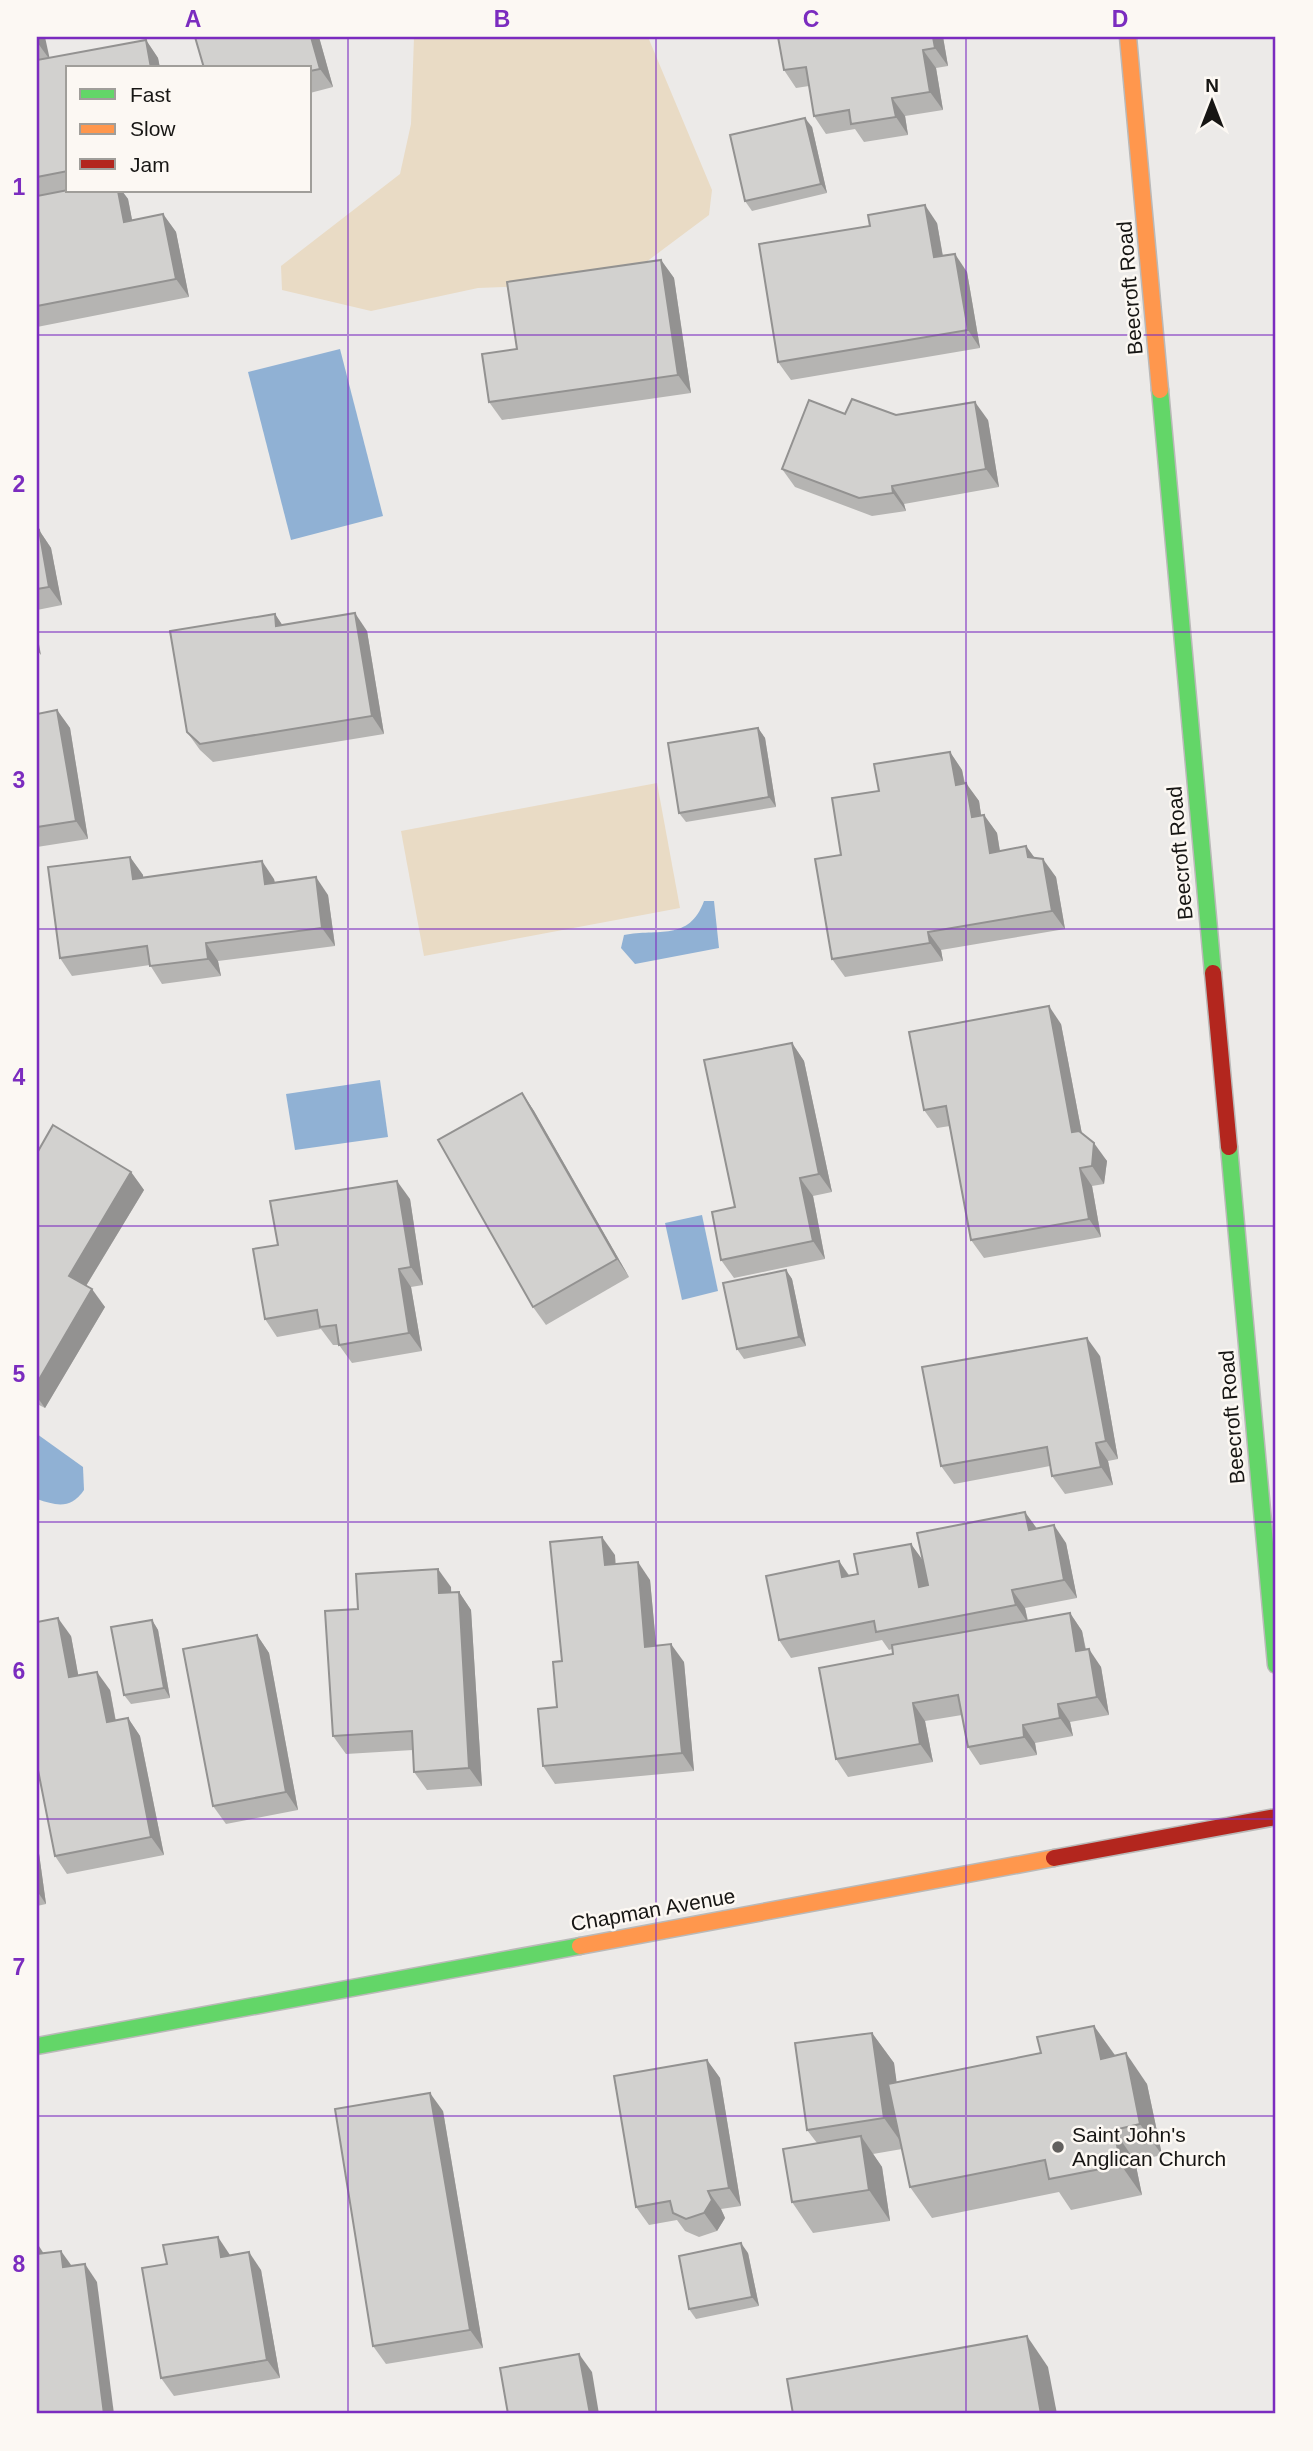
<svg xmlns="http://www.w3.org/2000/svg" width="1313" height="2451" viewBox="0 0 1313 2451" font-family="Helvetica,sans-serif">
  <rect width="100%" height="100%" fill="#eceae8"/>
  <g fill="#e9dbc5">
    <path d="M414,37h234l64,153 -3,25 -91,68 -140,5 -107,23 -89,-21 -1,-24 119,-92 11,-50z"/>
    <path d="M657,783l23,125 -256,48 -23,-125z"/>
  </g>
  <g fill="#90b1d4">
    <path d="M340,349l43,167 -92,24 -43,-168z"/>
    <path d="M704,901h10l5,47 -84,16 -14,-16 3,-13c34,-7 65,7 80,-34z"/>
    <path d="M380,1080l8,57 -93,13 -9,-56z"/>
    <path d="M702,1215l16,76 -36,9 -17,-77z"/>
    <path d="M37,1434l46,33 1,23c-13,19 -27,16 -47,9z"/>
  </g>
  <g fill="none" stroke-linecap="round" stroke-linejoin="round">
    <defs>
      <g id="fast">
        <path d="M1160,390l53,583"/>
        <path d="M1229,1147l47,518"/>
        <path d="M37,2046l543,-100"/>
      </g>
      <g id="slow">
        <path d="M1128,37l32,353"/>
        <path d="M580,1946l474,-88"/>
      </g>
      <g id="jam">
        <path d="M1213,973l16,174"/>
        <path d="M1054,1858l222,-41"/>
      </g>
    </defs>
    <use href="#fast" stroke="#bab9b8" stroke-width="19"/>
    <use href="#slow" stroke="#bab9b8" stroke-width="19"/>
    <use href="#jam" stroke="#bab9b8" stroke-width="19"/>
    <use href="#fast" stroke="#63d668" stroke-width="16"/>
    <use href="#slow" stroke="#ff974d" stroke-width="16"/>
    <use href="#jam" stroke="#b3261e" stroke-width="16"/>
  </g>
  <g fill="#b5b4b2">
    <path d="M37,37l12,21 97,-18 12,18 2,10h-92v123h54l6,8 4,21 31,-6 13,18 13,65 -152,30z"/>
    <path d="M319,37l14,50 -23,6v-25z"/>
    <path d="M943,37l5,29 -12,2 7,42 -38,6 3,19 -44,7 -9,-13 -29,5 -12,-18 -5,-30 -13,2 -12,-18z"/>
    <path d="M812,127l15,66 -75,18 -7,-10z"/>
    <path d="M937,223l6,33 24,16 13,76 -189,32 -13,-18 92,-136z"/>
    <path d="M661,260l13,18 17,115 -189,27 -13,-18 28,-53z"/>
    <path d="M845,414l51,1 92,5 11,67 -95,17 2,7 -34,5 -77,-29 -13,-18z"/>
    <path d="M39,530l12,18 11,57 -25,5v-79z"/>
    <path d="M275,614l7,11 85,6 17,103 -171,28 -13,-12 -13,-18z"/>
    <path d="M57,710l13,18 18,111 -51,8v-133z"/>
    <path d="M758,728l7,10 11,69 -90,15 -7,-9z"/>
    <path d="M950,752l12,18 3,13 14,18 2,14h3l13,18 3,18 26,-5 8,11 22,20 9,52 -124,21 2,11 -98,16 -13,-18 9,-104 38,-64z"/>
    <path d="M130,857l13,18v3l131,1 1,3 53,13 7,51 -117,15 3,15 -59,8 -12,-19 -78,11 -12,-18z"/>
    <path d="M1061,1024l21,110 25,27 -3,23 -12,2 9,51 -117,21 -13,-18 -21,-114 -13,2 -13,-18z"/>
    <path d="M792,1043l12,18 28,131 -19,4 12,63 -91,19 -13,-18 14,-53z"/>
    <path d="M522,1093l12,18 95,166 -83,48 -13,-18z"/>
    <path d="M37,1153l94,19 13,18 -58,96 19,21 -60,101 -8,-4z"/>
    <path d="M410,1199l13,86 -12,2 11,64 -70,12 -13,-18h-6l-12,-16 -44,8 -12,-18 13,-74z"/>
    <path d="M786,1270l6,9 14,67 -62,13 -7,-10z"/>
    <path d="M1100,1356l18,103 -10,2 5,24 -48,9 -13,-18 -2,-10 -96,18 -13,-18z"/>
    <path d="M1037,1529l29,14 11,55 -52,10 3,12 42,-7 12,18 4,18 15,18 8,48 -39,7 3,14 -38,7 2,12 -57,10 -12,-18 -6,-32 -37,6 8,41 -85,15 -12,-18 57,-105 -1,-5 -3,1 -7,-10 -91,18 -12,-18 60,-79 10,14 9,-1 53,-30 12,17z"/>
    <path d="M615,1555v9l35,16 6,65 28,17 10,109 -139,13 -12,-18 14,-59 5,-46z"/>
    <path d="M451,1587v6l8,-1 12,18 11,176 -55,4 -13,-18 -1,-22 -67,4 -13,-18 25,-127z"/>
    <path d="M152,1620l6,10 12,68 -39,6 -7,-9z"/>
    <path d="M257,1635l12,18 29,157 -72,14 -13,-18z"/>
    <path d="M71,1636l7,39 32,15 6,31 12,-3 12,18 24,119 -97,19 -12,-18z"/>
    <path d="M37,1839l9,65 -9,2z"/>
    <path d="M1094,2026l21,29 32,29 15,71 -27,6 7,34 -71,15 -12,-18 -127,26 -22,-31 -8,-38 -29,5 9,13 8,54 -77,12 -21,-31 25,-59 -10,-13 65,-97 22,30 2,19 145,-29z"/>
    <path d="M707,2060l13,18 21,128 -20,3 4,9 -8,13 -18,6 -14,-6 -8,-11 -28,5 -13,-18z"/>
    <path d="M443,2111l40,237 -97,16 -13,-18z"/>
    <path d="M748,2253l11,53 -63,13 -7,-10z"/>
    <path d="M230,2255l31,15 19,108 -106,18 -13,-18z"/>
  </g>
  <g fill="#939291">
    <path d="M37,37h8l5,23 -13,-18z"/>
    <path d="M311,37h8l14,50 -13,-18z"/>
    <path d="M933,37h10l5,29 -13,-18z"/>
    <path d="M146,40l12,18 2,10h-9z"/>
    <path d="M923,50l13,18 7,42 -13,-18z"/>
    <path d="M892,98l13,18 3,19 -12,-18z"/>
    <path d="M805,118l7,9 15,66 -6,-9z"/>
    <path d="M118,191h4l6,8 8,41 -12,-18z"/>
    <path d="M925,205l12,18 9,52 -12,-18z"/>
    <path d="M163,214l13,18 13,65 -13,-18z"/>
    <path d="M955,254l12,18 13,76 -12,-18z"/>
    <path d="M661,260l13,18 17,115 -13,-18z"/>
    <path d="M975,402l13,18 11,67 -13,-18z"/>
    <path d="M892,486l12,18 2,7 -13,-18z"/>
    <path d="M39,530l12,18 11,57 -13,-18z"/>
    <path d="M355,613l12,18 17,103 -12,-18z"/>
    <path d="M275,614l12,18 -11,-6z"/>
    <path d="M37,634l4,21 -4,-5z"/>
    <path d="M57,710l13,18 18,111 -12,-18z"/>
    <path d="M758,728l7,10 11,69 -7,-10z"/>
    <path d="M950,752l12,18 6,33 -12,-18z"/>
    <path d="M966,783l13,18 5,34 -12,-18z"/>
    <path d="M984,815l13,18 6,38 -13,-18z"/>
    <path d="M1026,846l13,18 -11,-7z"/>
    <path d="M130,857l13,18 3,22 -13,-18z"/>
    <path d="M1043,859l13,18 9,52 -13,-18z"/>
    <path d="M262,861l12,18 3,23 -12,-18z"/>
    <path d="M316,877l12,18 7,51 -13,-18z"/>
    <path d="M928,932l13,18 2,11 -13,-18z"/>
    <path d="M206,943l12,18 3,15 -13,-17z"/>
    <path d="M1049,1006l12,18 24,126 -13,-18z"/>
    <path d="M792,1043l12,18 28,131 -13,-18z"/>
    <path d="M522,1093l12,18 95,166 -12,-18z"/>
    <path d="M1094,1143l13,18 -3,23 -12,-18z"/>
    <path d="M1080,1168l12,18 9,51 -12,-18z"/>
    <path d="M131,1172l13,18 -63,104 -12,-18z"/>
    <path d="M800,1178l13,18 12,63 -12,-18z"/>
    <path d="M397,1181l13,18 13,86 -12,-18z"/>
    <path d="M399,1269l12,18 11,64 -13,-18z"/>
    <path d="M786,1270l6,9 14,67 -7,-9z"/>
    <path d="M92,1289l13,18 -60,101 -8,-11v-14z"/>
    <path d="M1087,1338l13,18 18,103 -12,-18z"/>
    <path d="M1096,1443l12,18 5,24 -12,-18z"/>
    <path d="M1025,1512l13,18h-9z"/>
    <path d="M1054,1525l12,18 11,55 -13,-18z"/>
    <path d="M602,1537l13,18 2,28 -12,-18z"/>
    <path d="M911,1544l13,18 8,43 -13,-18z"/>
    <path d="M839,1561l12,18 -9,-2z"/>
    <path d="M638,1562l12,18 8,85 -13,-18z"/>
    <path d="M438,1569l13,18 1,24 -13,-18z"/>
    <path d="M1012,1590l13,18 3,15 -12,-18z"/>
    <path d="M459,1592l12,18 11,176 -13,-18z"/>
    <path d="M1070,1613l12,18 7,38 -13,-18z"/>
    <path d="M58,1618l13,18 11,59 -13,-18z"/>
    <path d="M152,1620l6,10 12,68 -6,-10z"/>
    <path d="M257,1635l12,18 29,157 -12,-18z"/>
    <path d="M671,1644l13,18 10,109 -12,-18z"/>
    <path d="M1089,1649l12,18 8,48 -12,-18z"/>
    <path d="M97,1672l13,18 9,50 -12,-18z"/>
    <path d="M913,1703l12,18 8,41 -13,-18z"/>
    <path d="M1058,1704l12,18 3,14 -13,-18z"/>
    <path d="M128,1718l12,18 24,119 -13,-18z"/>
    <path d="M1023,1725l12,18 2,12 -13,-18z"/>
    <path d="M37,1839l9,65 -9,-13z"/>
    <path d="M1094,2026l22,31 -15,2z"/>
    <path d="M872,2033l22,30 12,86 -22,-31z"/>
    <path d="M1126,2053l21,31 15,71 -22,-31z"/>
    <path d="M707,2060l13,18 21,128 -12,-18z"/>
    <path d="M430,2093l13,18 40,237 -13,-18z"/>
    <path d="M1114,2130l21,31 7,34 -21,-30z"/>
    <path d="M861,2136l21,31 8,54 -21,-31z"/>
    <path d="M708,2191l13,18 4,9 -8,13 -13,-18z"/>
    <path d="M218,2237l12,18 4,20 -13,-18z"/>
    <path d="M37,2243l9,14 -9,-1z"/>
    <path d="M741,2243l7,10 11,53 -7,-9z"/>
    <path d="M61,2251l13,18 -11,-2z"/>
    <path d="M249,2252l12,18 19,108 -13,-18z"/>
    <path d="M85,2264l12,18 17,132h-10z"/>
    <path d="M1027,2336l21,31 9,47h-16z"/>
    <path d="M579,2354l13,18 7,42h-9z"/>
  </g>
  <g fill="#d2d1cf" stroke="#939291" stroke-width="2">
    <path d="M195,37h116l9,32 -10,2v-3h-106z"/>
    <path d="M778,37h155l2,11 -12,2 7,42 -38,6 4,19 -45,7 -2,-14 -35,6 -8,-49 -22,3z"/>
    <path d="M146,40l5,28h-83v103l-31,6v-117z"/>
    <path d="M805,118l16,66 -76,17 -15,-66z"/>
    <path d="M68,190l50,1 6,31 39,-8 13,65 -139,27v-110z"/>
    <path d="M925,205l9,52 21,-3 13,76 -190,32 -19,-118 111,-18 -2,-11z"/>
    <path d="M661,260l17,115 -189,27 -7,-48 35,-5 -10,-67z"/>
    <path d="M852,399l44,16 79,-13 11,67 -94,17 1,7 -34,5 -77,-29 27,-69 36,14z"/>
    <path d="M39,530l10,57 -12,2v-58z"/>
    <path d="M355,613l17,103 -172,28 -13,-12 -17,-101 105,-17 1,12z"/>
    <path d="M57,710l19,111 -39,6v-113z"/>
    <path d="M758,728l11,69 -90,16 -11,-70z"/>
    <path d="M950,752l6,33 10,-2 6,34 12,-2 6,38 36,-7 2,11 15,2 9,52 -124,21 2,11 -98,16 -17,-100 26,-4 -9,-57 47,-7 -5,-27z"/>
    <path d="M130,857l3,22 129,-18 3,23 51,-7 6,51 -116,15 2,16 -58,7 -3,-20 -87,12 -12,-91z"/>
    <path d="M1049,1006l23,126 7,-1 15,12 -2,23 -12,2 9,51 -118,21 -25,-134 -22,4 -15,-78z"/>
    <path d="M792,1043l27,131 -19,4 13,63 -92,19 -9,-48 23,-5 -31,-147z"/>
    <path d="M522,1093l95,166 -84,48 -95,-167z"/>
    <path d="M53,1125l78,47 -62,104 23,13 -55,94v-230z"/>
    <path d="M397,1181l14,86 -12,2 10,64 -70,12 -3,-20 -16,2 -3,-17 -52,9 -12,-70 25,-4 -8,-44z"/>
    <path d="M786,1270l13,67 -62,12 -14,-66z"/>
    <path d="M1087,1338l19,103 -10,2 5,24 -49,9 -5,-29 -106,19 -19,-99z"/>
    <path d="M1025,1512l4,18 25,-5 10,55 -52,10 4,15 -140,27 -2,-11 -95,19 -13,-64 73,-15 3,16 16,-3 -4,-20 57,-10 8,43 9,-2 -11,-52z"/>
    <path d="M602,1537l3,28 33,-3 7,85 26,-3 11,109 -139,13 -5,-57 19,-2 -4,-45 9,-1 -12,-119z"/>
    <path d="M438,1569l1,24 20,-1 10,176 -55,4 -2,-41 -79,5 -8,-125 33,-2 -2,-35z"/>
    <path d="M1070,1613l6,38 13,-2 8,48 -39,7 2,14 -37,7 1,12 -56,10 -10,-52 -45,8 7,41 -84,15 -17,-91 74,-14 -1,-9z"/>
    <path d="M58,1618l11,59 28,-5 10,50 21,-4 23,119 -96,19 -18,-91v-143z"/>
    <path d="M152,1620l12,68 -40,7 -13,-68z"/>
    <path d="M257,1635l29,157 -73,14 -30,-157z"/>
    <path d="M1094,2026l7,33 25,-6 14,71 -26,6 7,35 -72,14 -4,-19 -135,27 -22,-103 153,-31 -4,-16z"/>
    <path d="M872,2033l12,85 -77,12 -12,-87z"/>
    <path d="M707,2060l22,128 -21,3 4,9 -8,13 -18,6 -13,-6 -3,-12 -34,6 -22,-131z"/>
    <path d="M430,2093l40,237 -97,16 -38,-237z"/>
    <path d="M861,2136l8,54 -77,12 -9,-53z"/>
    <path d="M218,2237l3,20 28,-5 18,108 -106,18 -19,-110 25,-4 -4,-19z"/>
    <path d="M741,2243l11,54 -63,12 -10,-53z"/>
    <path d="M61,2251l2,16 22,-3 19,150h-67v-160z"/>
    <path d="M1027,2336l14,78h-248l-6,-35z"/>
    <path d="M579,2354l11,60h-82l-8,-46z"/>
  </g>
  <path fill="none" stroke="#7b2cbf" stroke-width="2" stroke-opacity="0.55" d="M348,37v2377M656,37v2377M966,37v2377M37,335h1239M37,632h1239M37,929h1239M37,1226h1239M37,1522h1239M37,1819h1239M37,2116h1239"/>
  <circle fill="#62605e" stroke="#fcf8f3" stroke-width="2.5" cx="1058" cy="2147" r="7"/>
  <g text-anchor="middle" stroke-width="5" stroke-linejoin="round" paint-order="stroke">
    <g font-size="21" fill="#171614" stroke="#fcf8f3">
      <text transform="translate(1130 288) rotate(-95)" y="7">Beecroft Road</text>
      <text transform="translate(1180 853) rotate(-95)" y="7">Beecroft Road</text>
      <text transform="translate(1232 1417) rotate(-95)" y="7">Beecroft Road</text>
      <text transform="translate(653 1910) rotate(-10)" y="7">Chapman Avenue</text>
    </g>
    <g font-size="21" fill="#171614" stroke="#fcf8f3" text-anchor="start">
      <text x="1072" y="2142">Saint John's<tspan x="1072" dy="24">Anglican Church</tspan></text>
    </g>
  </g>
  <rect width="1313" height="2451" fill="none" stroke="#fcf8f3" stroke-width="77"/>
  <rect x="66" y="66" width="245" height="126" fill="#fcf8f3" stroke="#a09e9a" stroke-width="2"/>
  <rect x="80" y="89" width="35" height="10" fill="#63d668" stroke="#a09e9a" stroke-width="2"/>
  <text x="130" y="102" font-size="21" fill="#171614">Fast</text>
  <rect x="80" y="124" width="35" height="10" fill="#ff974d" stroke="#a09e9a" stroke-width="2"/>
  <text x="130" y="136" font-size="21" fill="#171614">Slow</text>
  <rect x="80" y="159" width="35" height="10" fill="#b3261e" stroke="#a09e9a" stroke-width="2"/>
  <text x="130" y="172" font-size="21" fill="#171614">Jam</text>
  <g transform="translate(1212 102)" stroke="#fcf8f3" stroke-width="5" paint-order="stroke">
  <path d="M0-5L12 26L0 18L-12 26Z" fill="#171614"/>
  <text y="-10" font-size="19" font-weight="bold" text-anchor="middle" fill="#171614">N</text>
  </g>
  <rect x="38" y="38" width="1236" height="2374" fill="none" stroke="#7b2cbf" stroke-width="2.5"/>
  <g font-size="23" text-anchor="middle" font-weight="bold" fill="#7b2cbf">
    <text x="193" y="27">A</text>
    <text x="502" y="27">B</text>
    <text x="811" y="27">C</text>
    <text x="1120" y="27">D</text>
    <text x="19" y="195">1</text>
    <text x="19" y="492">2</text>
    <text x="19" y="788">3</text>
    <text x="19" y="1085">4</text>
    <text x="19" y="1382">5</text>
    <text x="19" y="1679">6</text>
    <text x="19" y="1975">7</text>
    <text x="19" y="2272">8</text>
  </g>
</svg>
